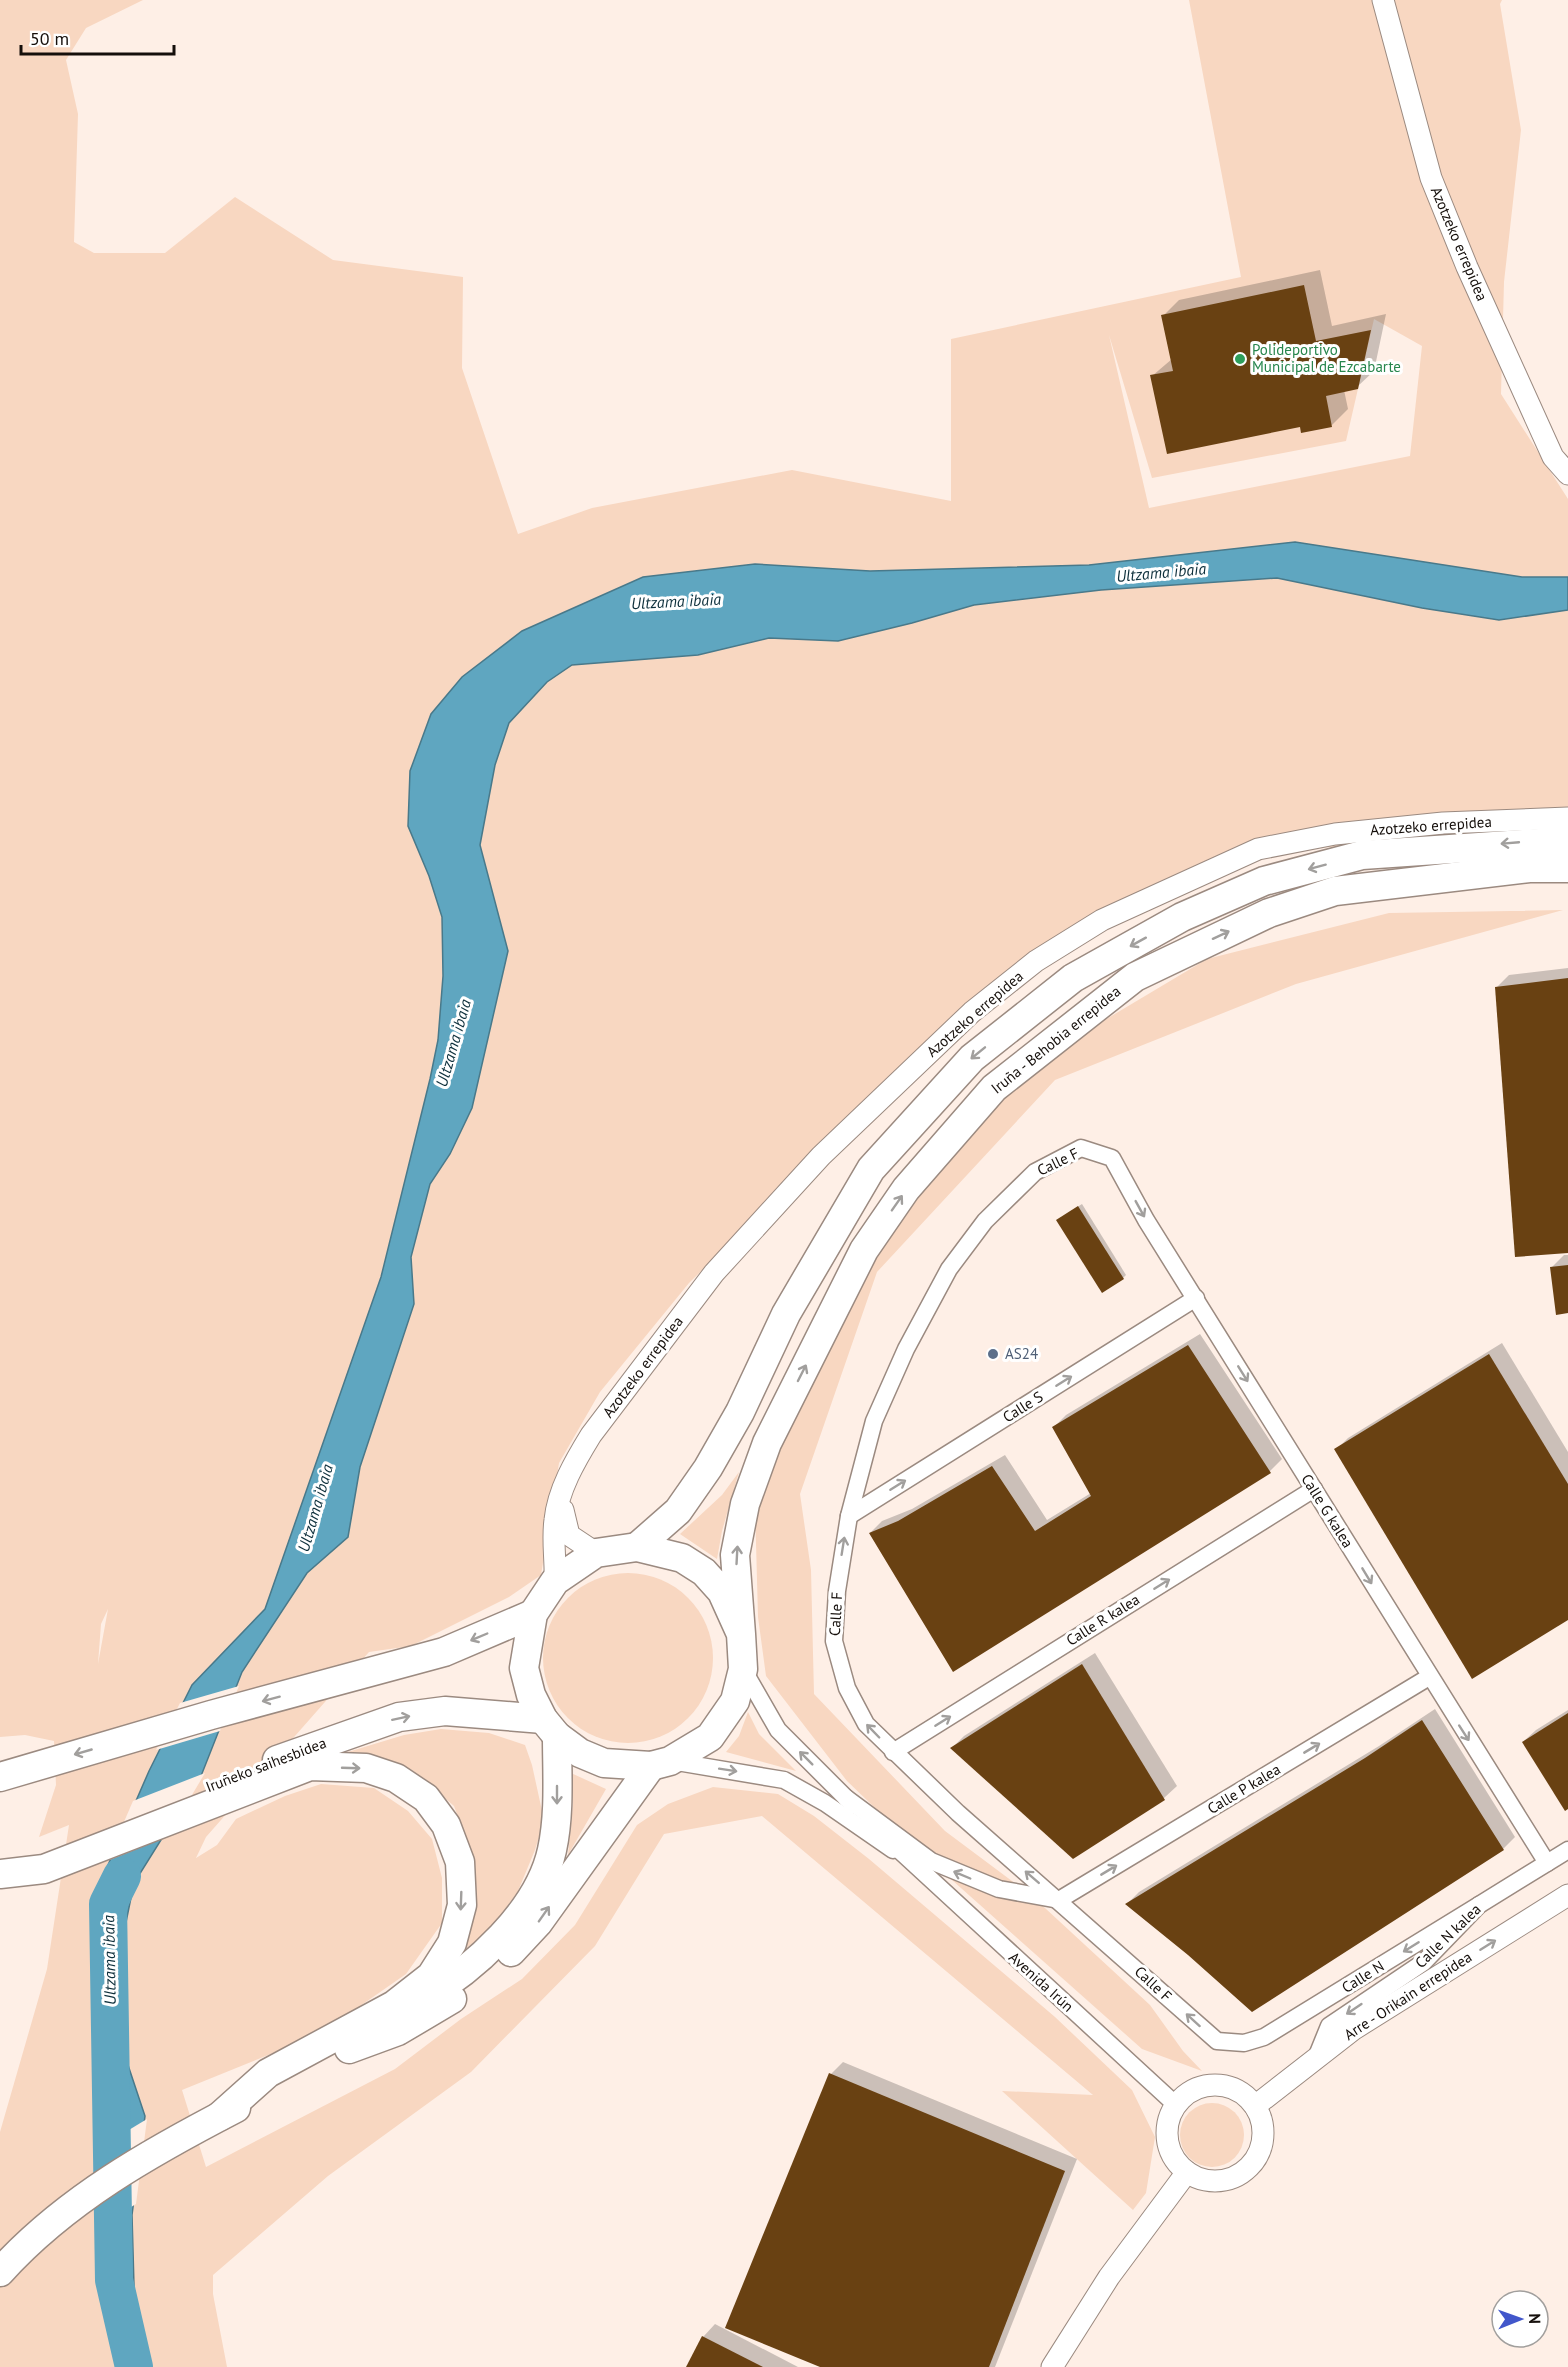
<svg xmlns="http://www.w3.org/2000/svg" width="1568" height="2367" viewBox="0 0 1568 2367" font-family="'PT Sans',sans-serif">
  <rect width="100%" height="100%" fill="#feefe6"/>
  <g fill="#f8d7c1" fill-rule="evenodd">
    <path d="M0,0h143l-57,28 -20,32 12,54 -4,128 20,11h71l70,-56 98,63 130,17 -1,91 56,166 74,-26 200,-38 159,31v-162l290,-62 -52,-277h313l-2,4 21,126 -17,152 -3,112 67,105v342l-310,8 -222,112 -17,-1 -330,323 -89,109 -41,71 -18,112 -32,22 -98,49 -42,6 -163,185 -10,21 21,-13 19,-26 49,-23 36,-12 53,4 34,23 24,28 10,39v45l-36,51 -86,60 -138,56 24,77 189,-98 66,-50 61,-40 53,-54 62,-100 31,-21 45,-17 65,7 36,22 55,43 186,158 77,73 23,47 -9,56 -13,17 -131,-119 91,4 -331,-279 -98,18 -69,112 -124,126 -143,104 -115,99v19l14,73h-227v-235l47,-163 22,-144 -30,12 17,-52 -2,-44 -29,-6 -25,2zM1374,319l48,27 -12,110 -261,52 -40,-173 43,143 194,-37zM108,1609l-10,55 3,-40z"/>
    <path d="M1563,910l-267,74 -241,96 -178,192 -77,222 11,76 3,124 131,137 87,65 118,109 33,46 19,20 -60,-22 -217,-193 -78,-75 -81,-105 -8,-59 -3,-111 35,-85 83,-159 104,-147 111,-85 119,-71 182,-46z"/>
    <path d="M739,1472l-17,59 -5,28 -37,-25 42,-39z"/>
    <circle cx="628" cy="1658" r="85"/>
    <path d="M748,1712l11,22 37,37 -70,-19 13,-16z"/>
    <path d="M441,1729l48,4 36,12 7,20 12,55 -9,30 -17,41 -27,39 -29,21 14,-55 -3,-39 -19,-51 -42,-36 -74,-15 66,-20z"/>
    <path d="M571,1773l35,16 -38,66 5,-51z"/>
    <circle cx="1212" cy="2135" r="32"/>
  </g>
  <path fill="#5fa6c0" stroke="#49798a" stroke-width="1.5" d="M1295,542l227,35h46v33l-69,10 -77,-12 -145,-30 -176,12 -127,15 -62,18 -74,18 -69,-3 -71,17 -126,10 -25,17 -38,41 -14,42 -15,80 28,106 -36,157 -22,46 -20,30 -19,73 3,47 -54,163 -12,70 -41,36 -65,99 -41,104 -67,107 -9,44 3,138 17,51 -13,99 3,106 15,46h-27l-9,-87 -6,-361 -10,-31 51,-117 43,-86 73,-76 116,-332 49,-198 8,-39 5,-64 -1,-59 -13,-41 -21,-50 2,-55 21,-57 31,-37 60,-46 121,-54 112,-13 115,7 219,-6z"/>
  <g fill="#feefe6">
    <path d="M239,1686l-19,45 -64,19 24,-47z"/>
    <path d="M205,1773l-38,64 -60,24 26,-60z"/>
    <path d="M147,2119l-11,85 -26,16 -1,-78z"/>
  </g>
  <g fill="#0003">
    <path d="M1320,270l12,56 54,-12 -12,57 -17,16 -13,3 4,19 -16,16 -180,-49 20,-17 -9,-43 16,-16z"/>
    <path d="M1568,968v283l-71,-264 12,-12z"/>
    <path d="M1082,1204l44,71 -3,3 -61,-61z"/>
    <path d="M1564,1255h4v57l-16,-45z"/>
    <path d="M1200,1334l82,125 -12,12 -317,199 -83,-137 12,-12 30,-12 93,-54 42,65 44,-27 -37,-66 12,-12z"/>
    <path d="M1502,1343l66,109v166l-232,-168 12,-12z"/>
    <path d="M1095,1653l82,133 -13,12 -91,59 -120,-110 11,-11z"/>
    <path d="M1435,1709l80,128 -12,12 -314,105 -62,-50 12,-12 240,-146z"/>
    <path d="M1568,1710v97l-45,-65 13,-12z"/>
    <path d="M843,2062l234,97 -82,208h-171l7,-293z"/>
    <path d="M715,2324l83,43h-110l15,-30z"/>
  </g>
  <g fill="none" stroke-linecap="round" stroke-linejoin="round">
    <path stroke="#5fa6c0" stroke-width="38" d="M122,1876l-14,28 6,376 20,87"/>
  </g>
  <g fill="#694112">
    <path d="M1304,285l12,56 55,-11 -13,59 -32,7 6,31 -31,6 -1,-6 -133,27 -17,-79 23,-4 -12,-56z"/>
    <path d="M1568,978v275l-53,4 -20,-270z"/>
    <path d="M1078,1206l46,73 -22,14 -46,-73z"/>
    <path d="M1568,1265v48l-12,2 -6,-48z"/>
    <path d="M1188,1345l83,128 -318,199 -84,-139 29,-12 94,-55 43,65 56,-35 -39,-69z"/>
    <path d="M1489,1354l79,130v136l-96,59 -138,-230z"/>
    <path d="M1082,1664l83,136 -92,59 -123,-111z"/>
    <path d="M1568,1713v96l-3,2 -43,-69z"/>
    <path d="M1422,1720l82,130 -252,162 -64,-57 -63,-51 240,-146z"/>
    <path d="M829,2073l236,98 -76,196h-169l-95,-39z"/>
    <path d="M702,2336l61,31h-77z"/>
  </g>
  <g fill="none" stroke-linecap="round" stroke-linejoin="round">
    <defs>
      <g id="minor">
        <path d="M849,1516l347,-218"/>
        <path d="M743,1669l35,61 75,75"/>
        <path d="M893,1752l421,-263"/>
        <path d="M671,1761l113,19 41,23 68,47"/>
        <path d="M846,1798l85,63 68,28 60,11 370,-223"/>
        <path d="M886,1838l290,267"/>
        <path d="M1479,1905l-215,132 -20,6 -27,-2 -259,-228 -92,-89 -19,-36 -13,-47 3,-50 12,-75 25,-95 32,-72 43,-80 36,-48 50,-49 46,-24 31,10 34,62 401,643"/>
        <path d="M1316,2058l13,-32 95,-64 55,-57 89,-55"/>
      </g>
      <g id="tertiary">
        <path d="M1383,0l48,178 36,89 86,190 15,17"/>
        <path d="M563,1510l6,25 27,18"/>
        <path d="M555,1581c1,-20 -3,-41 0,-61 3,-30 20,-59 36,-85l123,-162 107,-117 151,-144 64,-51 66,-41 156,-71 77,-15 108,-11 125,-5"/>
        <circle cx="1215" cy="2133" r="48"/>
        <path d="M1255,2106l99,-77 214,-134"/>
        <path d="M1052,2367l57,-90 78,-105"/>
      </g>
      <g id="trunk">
        <path d="M637,1547l41,-36 30,-43 32,-56 46,-98 85,-145 101,-111 101,-80 109,-61 82,-36 98,-26 206,-14"/>
        <path d="M741,1634l-19,-42 -18,-20 -22,-14 -45,-11 -41,6 -41,28 -22,33 -9,54 7,27 12,24 14,17 23,17 24,10 47,3 19,-5 40,-24 25,-36 8,-32 -2,-35 -6,-79 10,-51 22,-61 97,-193 42,-61 88,-101 141,-111 134,-64 66,-22 194,-23h39"/>
        <path d="M277,1760l122,-43 46,-6 98,8"/>
        <path d="M0,1777l211,-62 233,-63 89,-38"/>
        <path d="M0,1874l44,-5 266,-103 56,2 30,10 30,20 20,27 14,37 2,43 -10,38 -21,33 -37,29 -126,68 -48,43"/>
        <path d="M511,1952l27,-29 113,-157"/>
        <path d="M423,1999c51,-30 116,-88 129,-149 8,-37 5,-76 5,-114"/>
        <path d="M349,2049l49,-18 54,-32"/>
        <path d="M0,2272c65,-72 151,-120 236,-164"/>
      </g>
    </defs>
    <use href="#minor" stroke="#9b8a80" stroke-width="19"/>
    <use href="#tertiary" stroke="#9b8a80" stroke-width="23"/>
    <use href="#trunk" stroke="#9b8a80" stroke-width="31"/>
    <use href="#minor" stroke="#fff" stroke-width="16"/>
    <use href="#tertiary" stroke="#fff" stroke-width="21"/>
    <use href="#trunk" stroke="#fff" stroke-width="28"/>
  </g>
  <defs><path id="oneway-shaft" d="M-6 0H5M1.5-3L5.5 0L1.5 3" fill="none" stroke-width="1.6" stroke-linecap="round" stroke-linejoin="round" transform="scale(1.5)"/></defs>
  <g stroke="#a19f9d">
    <use href="#oneway-shaft" transform="translate(1510 843) rotate(175)"/>
    <use href="#oneway-shaft" transform="translate(1317 867) rotate(165)"/>
    <use href="#oneway-shaft" transform="translate(1221 935) rotate(-25)"/>
    <use href="#oneway-shaft" transform="translate(1138 942) rotate(151)"/>
    <use href="#oneway-shaft" transform="translate(978 1053) rotate(141)"/>
    <use href="#oneway-shaft" transform="translate(897 1203) rotate(-55)"/>
    <use href="#oneway-shaft" transform="translate(1140 1209) rotate(61)"/>
    <use href="#oneway-shaft" transform="translate(802 1373) rotate(-63)"/>
    <use href="#oneway-shaft" transform="translate(1243 1374) rotate(58)"/>
    <use href="#oneway-shaft" transform="translate(1064 1381) rotate(-32)"/>
    <use href="#oneway-shaft" transform="translate(898 1485) rotate(-32)"/>
    <use href="#oneway-shaft" transform="translate(843 1546) rotate(-81)"/>
    <use href="#oneway-shaft" transform="translate(737 1555) rotate(-87)"/>
    <use href="#oneway-shaft" transform="translate(1367 1576) rotate(59)"/>
    <use href="#oneway-shaft" transform="translate(1162 1584) rotate(-32)"/>
    <use href="#oneway-shaft" transform="translate(479 1637) rotate(157)"/>
    <use href="#oneway-shaft" transform="translate(271 1699) rotate(165)"/>
    <use href="#oneway-shaft" transform="translate(401 1718) rotate(-12)"/>
    <use href="#oneway-shaft" transform="translate(943 1721) rotate(-32)"/>
    <use href="#oneway-shaft" transform="translate(873 1731) rotate(-134)"/>
    <use href="#oneway-shaft" transform="translate(1464 1733) rotate(57)"/>
    <use href="#oneway-shaft" transform="translate(1312 1748) rotate(-31)"/>
    <use href="#oneway-shaft" transform="translate(83 1752) rotate(164)"/>
    <use href="#oneway-shaft" transform="translate(806 1758) rotate(-135)"/>
    <use href="#oneway-shaft" transform="translate(351 1768) rotate(2)"/>
    <use href="#oneway-shaft" transform="translate(728 1770) rotate(9)"/>
    <use href="#oneway-shaft" transform="translate(557 1795) rotate(90)"/>
    <use href="#oneway-shaft" transform="translate(1109 1870) rotate(-31)"/>
    <use href="#oneway-shaft" transform="translate(962 1875) rotate(-157)"/>
    <use href="#oneway-shaft" transform="translate(1032 1877) rotate(-139)"/>
    <use href="#oneway-shaft" transform="translate(461 1901) rotate(92)"/>
    <use href="#oneway-shaft" transform="translate(544 1914) rotate(-55)"/>
    <use href="#oneway-shaft" transform="translate(1488 1945) rotate(-32)"/>
    <use href="#oneway-shaft" transform="translate(1411 1947) rotate(148)"/>
    <use href="#oneway-shaft" transform="translate(1354 2009) rotate(146)"/>
    <use href="#oneway-shaft" transform="translate(1193 2020) rotate(-138)"/>
  </g>
  <circle fill="#2e9e5b" stroke="#fff" stroke-width="2" cx="1240" cy="359" r="6"/>
  <circle fill="#5c6f8a" stroke="#fff" stroke-width="2" cx="993" cy="1354" r="6"/>
  <g text-anchor="middle" stroke-width="6" stroke-linejoin="round" paint-order="stroke">
    <g font-size="15" fill="#150f0b" stroke="#fff">
      <text transform="translate(1459 244) rotate(67)" y="5">Azotzeko errepidea</text>
      <text transform="translate(1431 826) rotate(-4)" y="5">Azotzeko errepidea</text>
      <text transform="translate(975 1014) rotate(-41)" y="5">Azotzeko errepidea</text>
      <text transform="translate(1056 1040) rotate(-39)" y="5">Iruña - Behobia errepidea</text>
      <text transform="translate(1058 1162) rotate(-26)" y="5">Calle F</text>
      <text transform="translate(643 1367) rotate(-53)" y="5">Azotzeko errepidea</text>
      <text transform="translate(1023 1407) rotate(-32)" y="5">Calle S</text>
      <text transform="translate(1327 1511) rotate(58)" y="5">Calle G kalea</text>
      <text transform="translate(836 1614) rotate(-87)" y="5">Calle F</text>
      <text transform="translate(1103 1620) rotate(-32)" y="5">Calle R kalea</text>
      <text transform="translate(266 1765) rotate(-21)" y="5">Iruñeko saihesbidea</text>
      <text transform="translate(1244 1789) rotate(-31)" y="5">Calle P kalea</text>
      <text transform="translate(1448 1936) rotate(-44)" y="5">Calle N kalea</text>
      <text transform="translate(1363 1977) rotate(-32)" y="5">Calle N</text>
      <text transform="translate(1041 1982) rotate(42)" y="5">Avenida Irún</text>
      <text transform="translate(1153 1984) rotate(43)" y="5">Calle F</text>
      <text transform="translate(1408 1996) rotate(-33)" y="5">Arre - Orikain errepidea</text>
    </g>
    <g font-size="15" fill="#27864d" stroke="#fff" text-anchor="start">
      <text x="1252" y="355">Polideportivo<tspan x="1252" dy="17">Municipal de Ezcabarte</tspan></text>
    </g>
    <g font-size="15" fill="#4e5e75" stroke="#fff" text-anchor="start">
      <text x="1005" y="1359">AS24</text>
    </g>
    <g font-size="16" font-style="italic" fill="#0d2f3b" stroke="#fff">
      <text transform="translate(1161 572) rotate(-5)" y="6">Ultzama ibaia</text>
      <text transform="translate(676 601) rotate(-3)" y="6">Ultzama ibaia</text>
      <text transform="translate(453 1043) rotate(-74)" y="6">Ultzama ibaia</text>
      <text transform="translate(315 1508) rotate(-74)" y="6">Ultzama ibaia</text>
      <text transform="translate(109 1960) rotate(-91)" y="6">Ultzama ibaia</text>
    </g>
  </g>
  <g transform="translate(1520 2319) rotate(89)"><circle r="28" fill="#ffffff" stroke="#a19f9d" stroke-width="1.5"/>
  <path d="M0-4.5L10 22L0 15L-10 22Z" fill="#4257cb"/>
  <text y="-9" font-size="16" font-weight="bold" text-anchor="middle" fill="#150f0b">N</text>
  </g>
  <path d="M21 45v9h153v-9" fill="none" stroke="#150f0b" stroke-width="3"/>
  <text x="30" y="45" font-size="18" fill="#150f0b" stroke="#ffffff" stroke-width="4.5" paint-order="stroke">50 m</text>
</svg>
